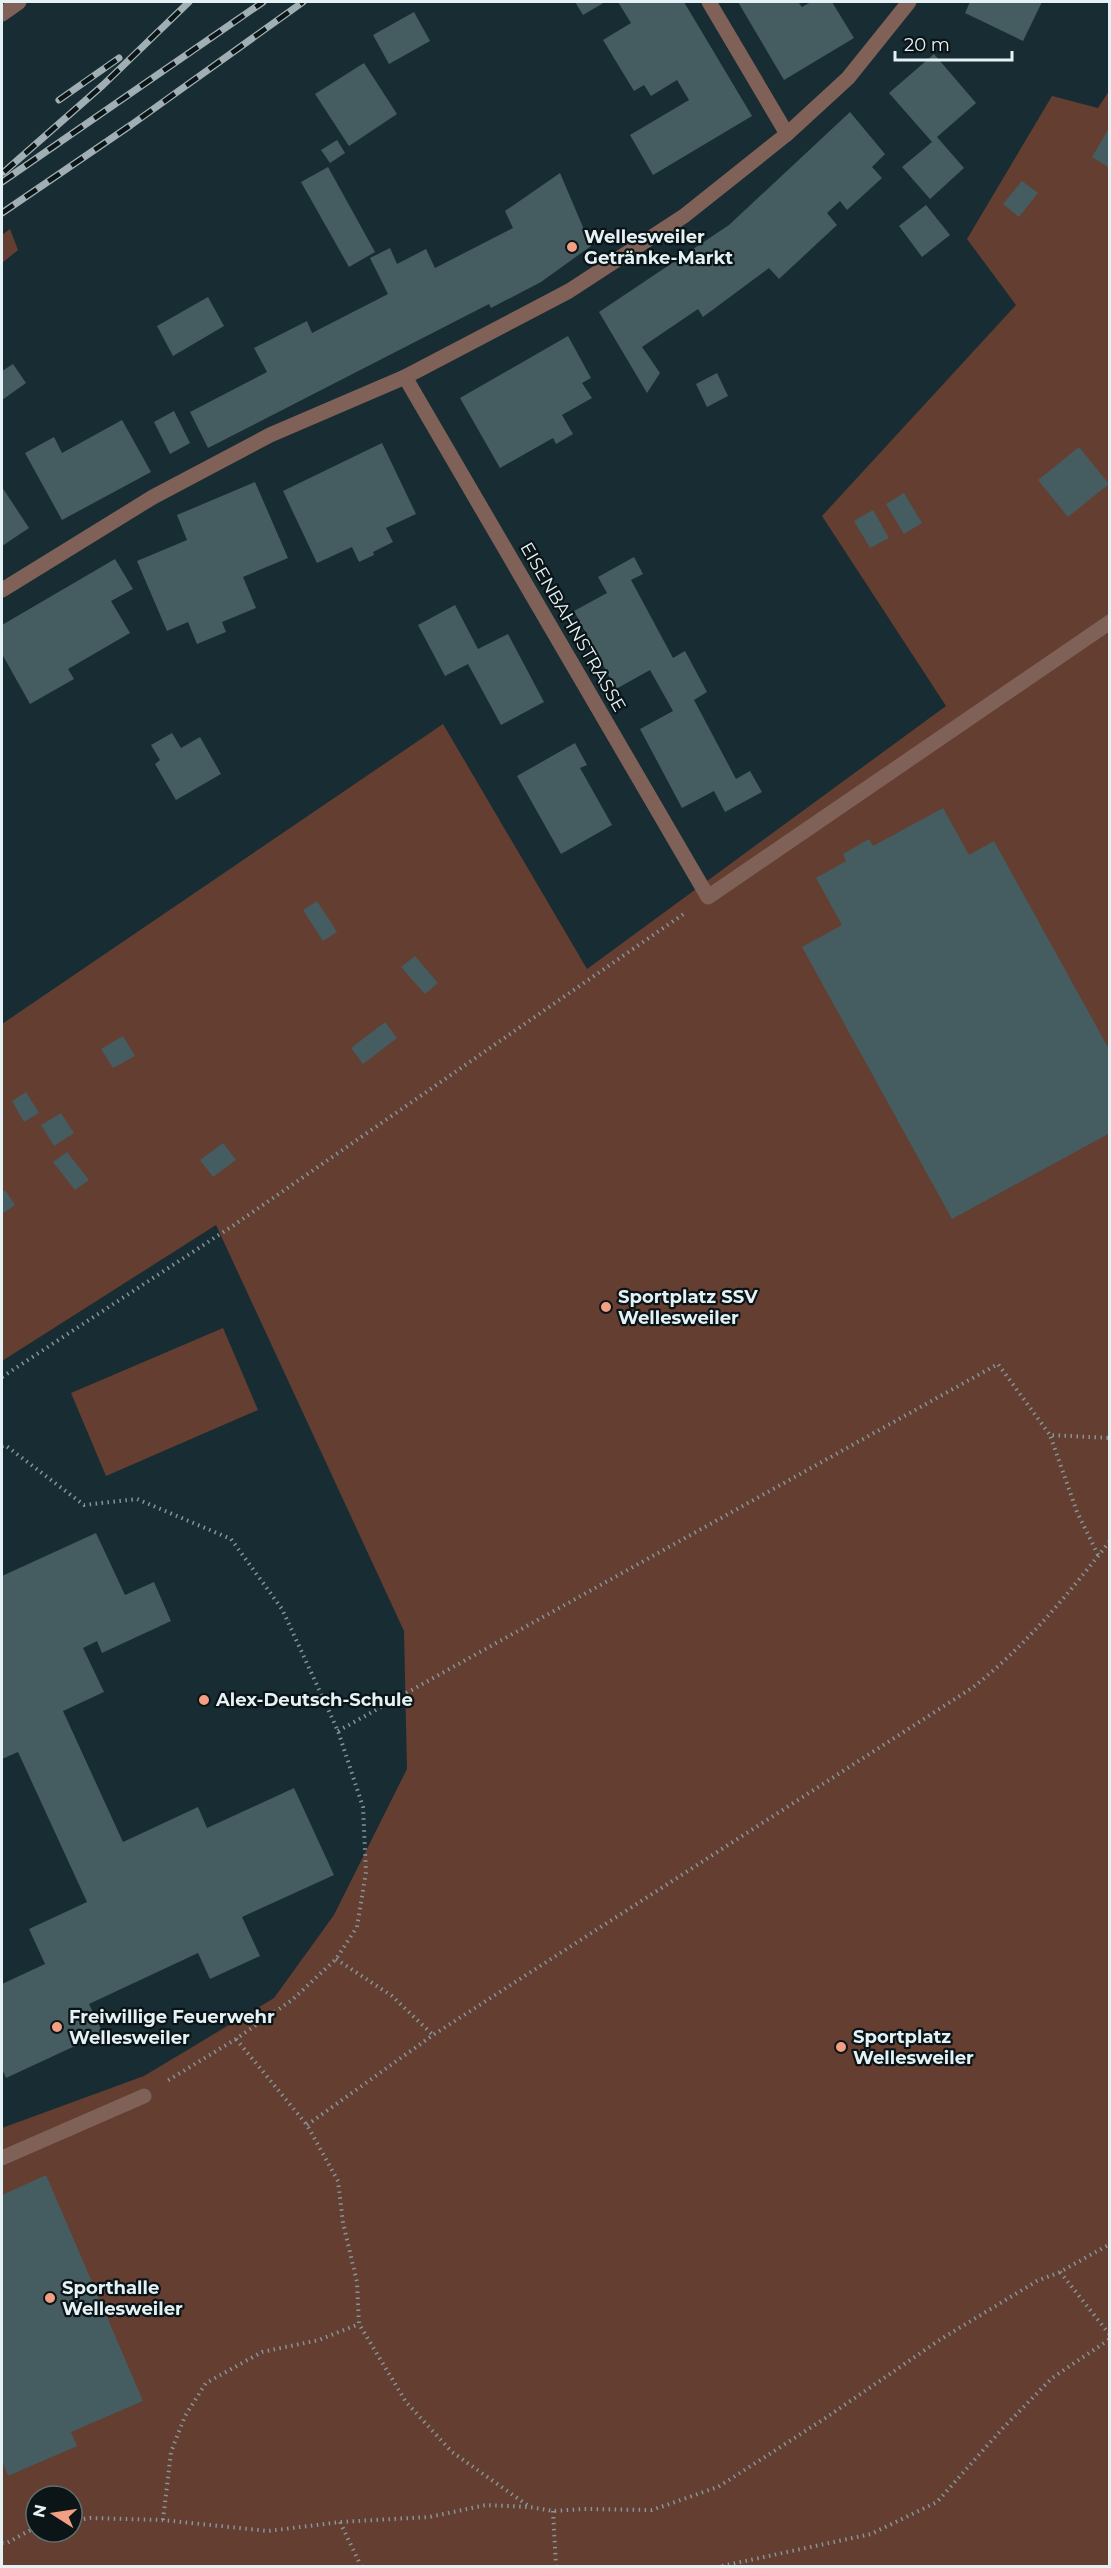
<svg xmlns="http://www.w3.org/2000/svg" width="1111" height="2568" viewBox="0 0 1111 2568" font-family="Montserrat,sans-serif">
  <rect width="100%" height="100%" fill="#182d33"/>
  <g fill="#643e31" fill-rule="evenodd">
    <path d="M1109,91v2475h-1107v-438l142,-52 130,-78 60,-83 73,-146 -3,-138 -188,-406 -214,136v-337l441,-300 144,245 359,-263 -124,-190 194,-211 -49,-66 85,-143 46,12zM36,2496h36v36h-36z"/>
    <path d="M10,229l8,21 -16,13v-28z"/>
    <path d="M223,1328l35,82 -152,66 -35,-83z"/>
  </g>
  <g fill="#455c61">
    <path d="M575,2h30l-22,13z"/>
    <path d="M618,2h66l68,114 -99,59 -23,-40 59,-35 -12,-20 -26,16 -7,-11 -10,6 -31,-51 28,-17z"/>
    <path d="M738,2h60l4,5 9,-5h21l22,36 -70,42z"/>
    <path d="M970,2h72l-19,39 -58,-28z"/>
    <path d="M414,12l16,29 -41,23 -16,-29z"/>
    <path d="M934,54l42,49 -39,34 27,31 -34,31 -28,-32 30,-25 -43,-49z"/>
    <path d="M364,63l33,51 -48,32 -34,-52z"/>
    <path d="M850,112l35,42 -13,13 10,11 -35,32 -7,-9 -13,12 10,12 -58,54 -10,-11 -66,49 -5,-8 -56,38 18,26 -13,20 -48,-81 130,-87z"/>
    <path d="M1108,130l2,2v36l-18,-11z"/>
    <path d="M337,140l8,13 -15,10 -9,-13z"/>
    <path d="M328,167l47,85 -26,15 -48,-85z"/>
    <path d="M560,173l31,73 -50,36 -50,26 -2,-4 -281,144 -18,-36 77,-40 -13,-24 53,-27 5,12 76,-39 -18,-36 20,-10 7,16 29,-15 9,19 78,-40 -8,-17z"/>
    <path d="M1022,181l16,12 -19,24 -16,-13z"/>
    <path d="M926,205l24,30 -28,22 -23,-31z"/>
    <path d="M208,297l16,29 -51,30 -16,-30z"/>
    <path d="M568,336l23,42 -9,5 10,15 -30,17 11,19 -17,10 -3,-6 -53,30 -40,-70z"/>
    <path d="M13,364l13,19 -24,17v-29z"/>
    <path d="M717,373l11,23 -21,11 -11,-23z"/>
    <path d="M174,411l16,32 -20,11 -16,-32z"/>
    <path d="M122,420l29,52 -89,48 -37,-67 29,-16 8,16z"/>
    <path d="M382,443l34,71 -30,14 7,14 -20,10 1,3 -15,7 -7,-15 -35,16 -34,-72z"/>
    <path d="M1079,447l30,37 -41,33 -30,-37z"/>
    <path d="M255,482l33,76 -45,19 13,31 -34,14 4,10 -29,12 -9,-22 -21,9 -30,-70 50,-21 -10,-25z"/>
    <path d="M2,487l27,41 -27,18z"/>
    <path d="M904,493l18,30 -18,11 -18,-30z"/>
    <path d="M873,510l16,28 -19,10 -16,-27z"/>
    <path d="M634,557l9,17 -12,6 42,78 12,-7 22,41 -13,8 42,79 14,-8 12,21 -37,20 -11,-21 -32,17 -42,-79 33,-18 -23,-41 -34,19 -42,-78 33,-18 -9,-16z"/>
    <path d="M115,559l18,30 -22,12 19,32 -62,36 6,10 -44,25 -28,-50v-29z"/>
    <path d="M455,605l23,44 30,-15 36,68 -43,23 -33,-61 -23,12 -27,-51z"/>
    <path d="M172,733l9,15 19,-11 21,37 -45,26 -21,-36 5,-4 -9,-15z"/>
    <path d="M575,743l12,22 -7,3 32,57 -51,29 -44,-78z"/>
    <path d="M943,808l26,47 25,-14 116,210v82l-158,86 -150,-272 40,-22 -26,-47 30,-17 -3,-7 26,-15 4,7z"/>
    <path d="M317,901l20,31 -14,9 -20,-31z"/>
    <path d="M415,956l23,27 -13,11 -24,-27z"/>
    <path d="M385,1022l12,16 -34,26 -12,-16z"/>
    <path d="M123,1036l12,20 -22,12 -12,-19z"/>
    <path d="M26,1092l13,21 -15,9 -12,-21z"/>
    <path d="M61,1113l13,20 -20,13 -13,-21z"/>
    <path d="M223,1143l13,17 -23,17 -13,-17z"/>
    <path d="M67,1152l22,28 -14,10 -22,-28z"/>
    <path d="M5,1190l10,15 -13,9v-22z"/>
    <path d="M96,1533l29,62 29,-13 17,39 -69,32 -5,-12 -14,7 21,44 -41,19 60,131 75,-35 9,21 87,-40 40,87 -92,42 18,39 -50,23 -12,-26 -109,51 14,29 -97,45 -4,-9v-85l43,-20 -16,-35 58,-27 -69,-150 -16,7v-183z"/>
    <path d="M46,2175l97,226 -72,31 6,14 -69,30 -6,-15v-266z"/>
  </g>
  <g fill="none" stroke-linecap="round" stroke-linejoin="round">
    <g stroke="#85959a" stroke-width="4" stroke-dasharray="1.5 4.5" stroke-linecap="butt">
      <path d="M2,1377l232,-152 451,-312"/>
      <path d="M2,1446l3,-1 79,60 53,-6 94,40 51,70 56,122 25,76 3,65 -9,55 -21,32 -44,41 -56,39 -69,42"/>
      <path d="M1098,1555l-21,-43 -27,-77 60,3"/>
      <path d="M338,1731l660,-367 52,71"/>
      <path d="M336,1959l56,37 41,39"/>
      <path d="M236,2039l71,86 31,56 5,42 14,59 2,42 47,78 46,50 78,55 23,4 31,-2 68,1 66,-23 106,-68 117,-80 96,-58 23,-9 50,-28"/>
      <path d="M307,2125l126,-90 539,-347c54,-42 96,-94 138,-147"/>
      <path d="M1060,2272l50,63"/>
      <path d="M553,2511l3,55"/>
      <path d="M163,2520l8,-68 14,-36 21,-33 56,-31 57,-12 40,-16"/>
      <path d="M72,2521l18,-3 73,2 105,11 72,-9 89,-5 57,-12 43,2"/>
      <path d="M340,2522l21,44"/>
      <path d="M2,2543h5l29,-16"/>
      <path d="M722,2566l149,-32 66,-32 65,-73 50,-51 58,-39"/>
    </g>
    <g stroke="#7f6157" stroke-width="15">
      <path d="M709,2l78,132"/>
      <path d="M2,14l17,-12"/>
      <path d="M405,377l303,520 402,-275"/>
      <path d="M2,590l151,-93 117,-62 135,-58 164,-86 115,-75 103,-82 61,-56 61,-76"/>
      <path d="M2,2158l142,-62"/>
    </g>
    <defs>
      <g id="rail">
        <path d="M59,100l60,-42"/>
        <path d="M4,172l99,-87 86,-83"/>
        <path d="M2,182l261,-180"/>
        <path d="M2,213l129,-88 172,-123"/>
      </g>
    </defs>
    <use href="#rail" stroke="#a0afb3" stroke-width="7"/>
    <use href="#rail" stroke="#0b1416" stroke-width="4.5" stroke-dasharray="14" stroke-linecap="butt"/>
  </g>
  <g fill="#f39f83" stroke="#0b1416" stroke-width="2">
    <circle cx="572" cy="247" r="6"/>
    <circle cx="606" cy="1307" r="6"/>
    <circle cx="204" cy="1700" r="6"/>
    <circle cx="57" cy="2027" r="6"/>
    <circle cx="841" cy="2047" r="6"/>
    <circle cx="50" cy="2298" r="6"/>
  </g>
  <g text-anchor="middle" stroke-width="4.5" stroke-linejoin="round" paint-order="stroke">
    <g font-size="18" font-weight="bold" fill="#e5f2f5" stroke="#0b1416" text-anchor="start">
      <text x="584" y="243">Wellesweiler<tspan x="584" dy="21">Getränke-Markt</tspan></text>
      <text x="618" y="1303">Sportplatz SSV<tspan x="618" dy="21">Wellesweiler</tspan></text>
      <text x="216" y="1706">Alex-Deutsch-Schule</text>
      <text x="69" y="2023">Freiwillige Feuerwehr<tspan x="69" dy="21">Wellesweiler</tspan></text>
      <text x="853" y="2043">Sportplatz<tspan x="853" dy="21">Wellesweiler</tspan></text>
      <text x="62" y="2294">Sporthalle<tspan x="62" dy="21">Wellesweiler</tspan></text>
    </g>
    <g font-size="18" fill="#e5f2f5" stroke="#0b1416">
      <text transform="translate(573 627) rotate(60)" y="6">EISENBAHNSTRASSE</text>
    </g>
  </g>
  <rect width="1111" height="2568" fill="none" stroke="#e5f2f5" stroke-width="6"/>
  <g transform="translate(54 2514) rotate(282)"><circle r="28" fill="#0b1416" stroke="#626d6f" stroke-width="1.5"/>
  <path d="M0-4.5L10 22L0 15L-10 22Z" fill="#f39f83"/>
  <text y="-9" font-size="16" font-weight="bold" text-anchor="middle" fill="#e5f2f5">N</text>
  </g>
  <path d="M895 51v9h117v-9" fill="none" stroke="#e5f2f5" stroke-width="3"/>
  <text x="904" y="51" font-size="18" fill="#e5f2f5" stroke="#0b1416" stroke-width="4.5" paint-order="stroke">20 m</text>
</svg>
